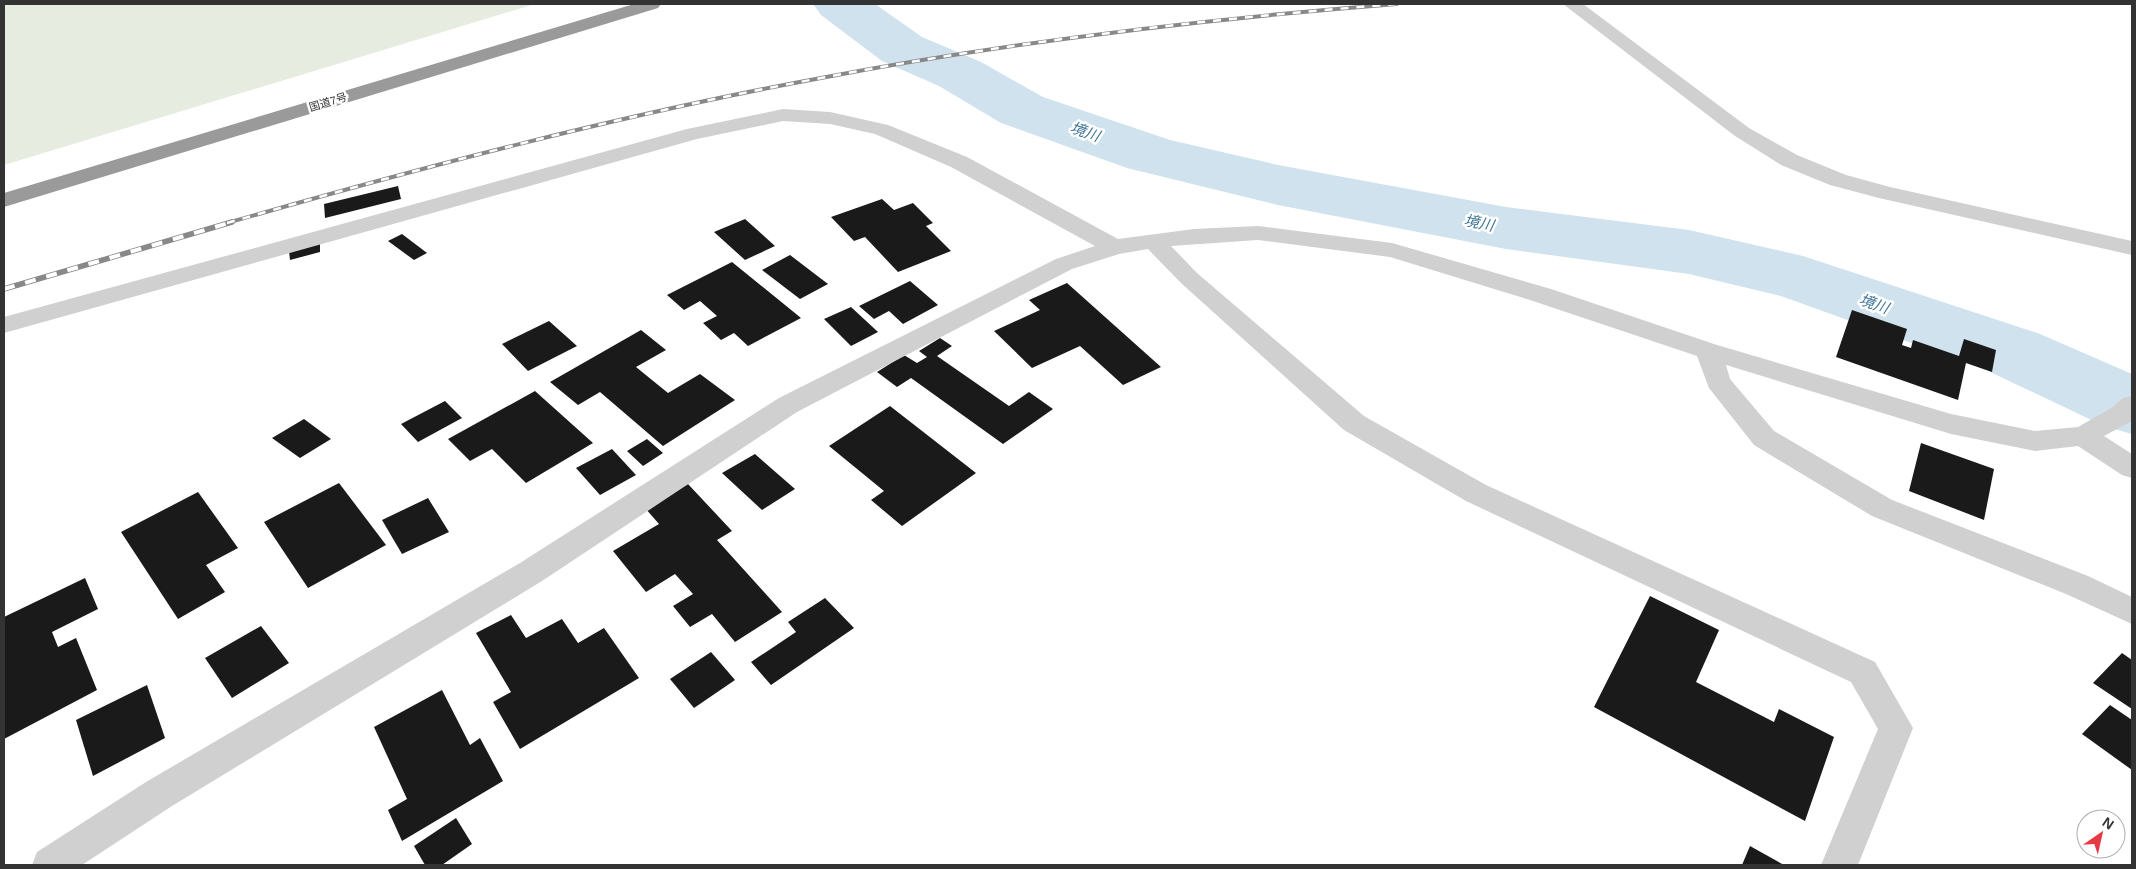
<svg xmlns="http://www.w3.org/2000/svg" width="2136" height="869" viewBox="0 0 2136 869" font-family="Arial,'Noto Sans JP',sans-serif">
  <rect width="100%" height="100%" fill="#fff"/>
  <path fill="#e6ecdf" d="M4,4h531l-531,161z"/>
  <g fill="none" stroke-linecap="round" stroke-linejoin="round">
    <path fill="#cfe2ee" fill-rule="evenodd" d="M813,4h62l47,33 59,25 62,35 127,43 108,25 228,42 183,23 114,26 237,78 92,40v60l-28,-8 -118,-56 -205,-74 -92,-22 -183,-25 -228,-44 -151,-37 -126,-45 -62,-37 -57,-25 -61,-46z"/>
  </g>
  <g fill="#1a1a1a">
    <path d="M398,186l3,13 -76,19 -1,-14z"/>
    <path d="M882,199l12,11 19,-7 20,20 -7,3 25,25 -53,21 -33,-35 -11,4 -23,-24z"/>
    <path d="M745,219l30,27 -30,14 -31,-28z"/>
    <path d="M402,234l25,19 -13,7 -26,-19z"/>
    <path d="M320,244v8l-30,8 -1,-9z"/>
    <path d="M790,255l38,29 -28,15 -38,-29z"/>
    <path d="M732,262l69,56 -53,28 -14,-13 -13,7 -18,-17 14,-7 -17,-15 -16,9 -17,-15z"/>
    <path d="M910,281l28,24 -35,19 -14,-13 -15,8 -15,-13z"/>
    <path d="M1067,283l94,84 -38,18 -43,-39 -48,22 -38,-37 46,-21 -11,-10z"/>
    <path d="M851,307l27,25 -27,14 -27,-27z"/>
    <path d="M1852,310l55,19 -5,16 9,3 2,-8 46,16 5,-17 32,11 -4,22 -26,-9 -8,37 -122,-43z"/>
    <path d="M549,321l28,25 -49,25 -26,-27z"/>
    <path d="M641,330l25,20 -30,17 32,26 32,-19 35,26 -72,46 -63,-54 -22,13 -28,-23z"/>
    <path d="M940,338l12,8 -15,10 72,50 20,-14 24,17 -50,35 -92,-66 -14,9 -20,-15 27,-17 13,8 10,-6 -8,-6z"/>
    <path d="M535,391l58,52 -67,40 -34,-34 -22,12 -22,-22z"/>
    <path d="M445,401l17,17 -44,24 -17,-18z"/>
    <path d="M890,406l86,67 -74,53 -31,-26 13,-9 -55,-45z"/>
    <path d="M304,419l27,20 -31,19 -28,-20z"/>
    <path d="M647,439l16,14 -20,13 -16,-15z"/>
    <path d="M1921,443l73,26 -10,51 -75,-29z"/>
    <path d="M612,449l24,26 -36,20 -24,-27z"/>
    <path d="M755,454l40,35 -33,21 -40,-37z"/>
    <path d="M339,483l47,62 -78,43 -44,-66z"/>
    <path d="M688,484l44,47 -15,9 65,72 -47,30 -23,-28 -22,13 -17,-21 20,-12 -18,-20 -29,18 -33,-41 46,-27 -14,-16z"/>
    <path d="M198,492l40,56 -32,17 19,27 -47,27 -57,-87z"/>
    <path d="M428,498l21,34 -47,22 -20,-34z"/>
    <path d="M85,578l13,31 -46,23 6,15 18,-9 21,52 -93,49v-122z"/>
    <path d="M1650,596l69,34 -23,52 78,40 5,-13 55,28 -29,84 -211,-114z"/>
    <path d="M825,598l29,30 -83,57 -20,-23 45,-30 -8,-10z"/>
    <path d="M511,615l15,23 36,-19 16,24 26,-15 35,50 -119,71 -27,-47 18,-10 -35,-59z"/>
    <path d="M261,626l28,37 -57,35 -27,-40z"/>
    <path d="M711,652l24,28 -41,28 -24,-29z"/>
    <path d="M2122,653l10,7v49l-39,-26z"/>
    <path d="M147,685l18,53 -72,38 -17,-56z"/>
    <path d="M442,690l28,55 10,-7 23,43 -101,60 -14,-31 19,-11 -33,-72z"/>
    <path d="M2110,705l22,15v50l-50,-36z"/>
    <path d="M456,818l16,26 -30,21h-17l-11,-19z"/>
    <path d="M1750,846l34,19h-42z"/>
  </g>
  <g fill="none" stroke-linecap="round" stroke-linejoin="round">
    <g fill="#d0d0d0" fill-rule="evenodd">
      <path d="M1563,4h20l166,124 48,27 49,20 44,12 242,54v14l-253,-57 -49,-13 -49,-20 -46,-29z"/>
      <path d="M783,109l47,3 58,13 79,32 151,82 76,-10 64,-3 134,17 159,46 166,56 234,69 84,17 43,-4 35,-20 10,-9 9,-2v25l-28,15 28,18v24l-10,-3 -44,-29 -43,5 -84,-17 -225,-69 4,14 44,52 118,69 196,76 44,21v27l-66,-30 -194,-78 -118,-71 -45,-57 -12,-32 -164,-55 -143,-44 -132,-17 -87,6 26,27 167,143 122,69 389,177 38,66 -55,137h-37l57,-136 -27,-47 -385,-181 -122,-71 -163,-147 -33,-34 -29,5 -47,15 -275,143 -255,169 -370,225 -90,59h-50l5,-13 109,-70 374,-219 259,-165 277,-139 39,-13 -144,-79 -76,-33 -45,-10 -47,-3 -86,18 -693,194v-16l683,-188z"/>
    </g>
    <path fill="#9a9a9a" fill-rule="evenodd" d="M634,4h27l-3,4 -654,199v-14z"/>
    <defs>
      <path id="rail-far1" d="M227,223c196,-56 393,-108 594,-145 190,-36 383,-59 576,-74"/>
      <path id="rail" d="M4,289l228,-67"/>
    </defs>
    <use href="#rail-far1" stroke="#888" stroke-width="4"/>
    <use href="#rail" stroke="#888" stroke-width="5.5"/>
    <use href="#rail-far1" stroke="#fff" stroke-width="2.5" stroke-dasharray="8" stroke-linecap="butt"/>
    <use href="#rail" stroke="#fff" stroke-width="4" stroke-dasharray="11" stroke-linecap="butt"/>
  </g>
  <g text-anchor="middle" stroke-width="5" stroke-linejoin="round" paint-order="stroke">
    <g font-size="11" fill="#333" stroke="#fff">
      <text transform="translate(328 102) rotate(-17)" y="4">国道7号</text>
    </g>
    <g font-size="15" font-style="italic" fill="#3f7597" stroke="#fff">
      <text transform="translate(1085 132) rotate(19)" y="5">境川</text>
      <text transform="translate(1479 223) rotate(11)" y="5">境川</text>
      <text transform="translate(1874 304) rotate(19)" y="5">境川</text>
    </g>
  </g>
  <rect width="2136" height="869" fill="none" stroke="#333333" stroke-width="10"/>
  <g transform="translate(2101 834) rotate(34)"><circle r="24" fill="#ffffff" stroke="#adadad"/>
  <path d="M0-4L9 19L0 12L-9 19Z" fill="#e63946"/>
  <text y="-8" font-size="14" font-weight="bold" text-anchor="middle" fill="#333333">N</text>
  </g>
</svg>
